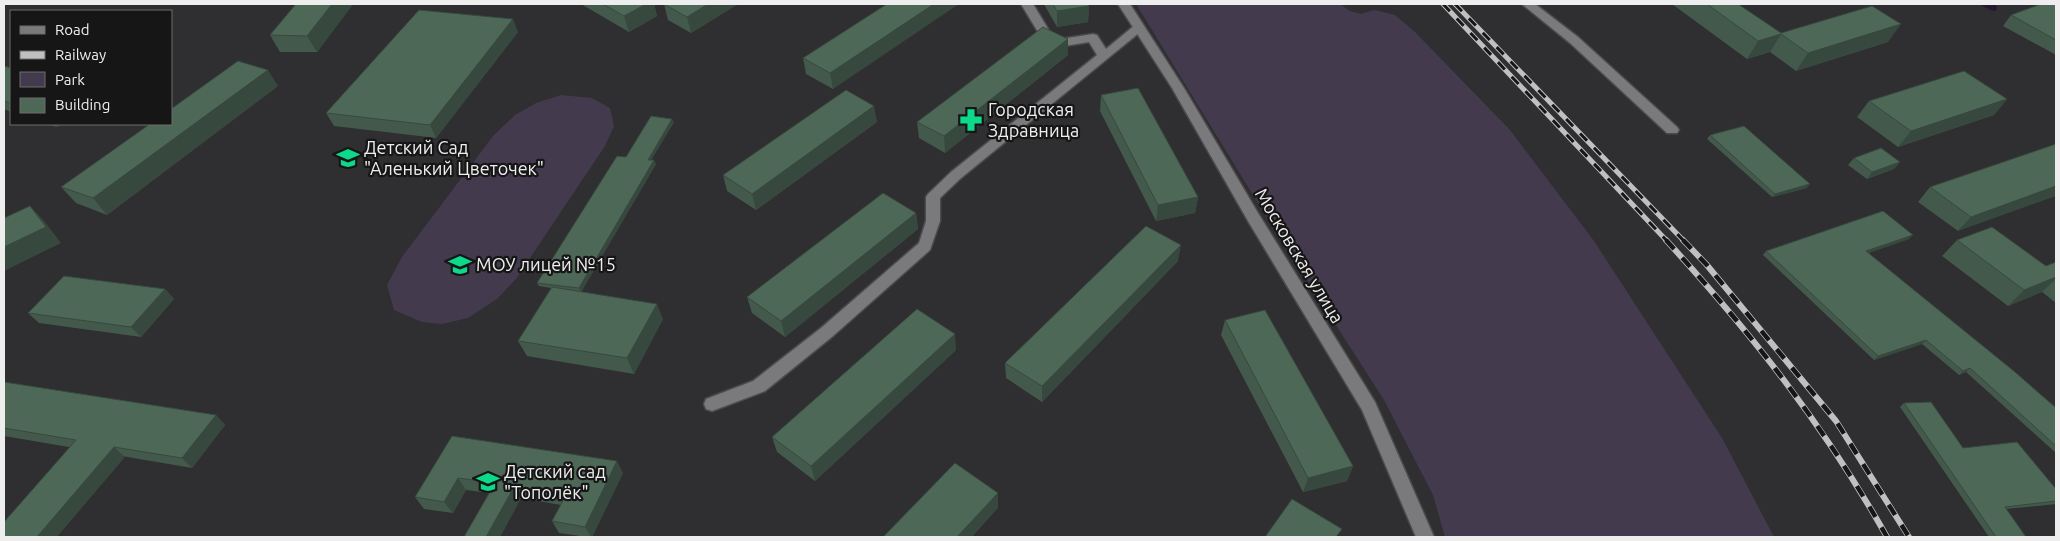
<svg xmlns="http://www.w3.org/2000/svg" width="2060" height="541" viewBox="0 0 2060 541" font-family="Ubuntu,sans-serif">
  <rect width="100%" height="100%" fill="#2f2e30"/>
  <g fill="#443a4e">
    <path d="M1136,4h204l10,7 11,3 13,-4 21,5 20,17 95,98 84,111 128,197 52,99h-329l-12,-42 -49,-95 -123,-192z"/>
    <path d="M561,95l31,3 18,10 4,18 -9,20 -89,133 -19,20 -29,19 -26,6 -20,-2 -28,-12 -7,-25 15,-28 91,-121 22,-21 21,-12z"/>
  </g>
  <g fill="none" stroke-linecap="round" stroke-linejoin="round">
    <path stroke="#24192e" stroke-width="6" d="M1985,4l9,4"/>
    <defs>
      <g id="street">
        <path d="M1021,4h12l17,28 11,7 32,-5 4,1 9,14 29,-24h8l2,3 -184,150 -21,20v23l-10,29 -97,86 -68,55 -53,20 -6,-2 -2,-5 2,-5 47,-18 68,-53 98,-85 7,-22v-24l2,-3 23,-22 146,-117 -8,-13 -30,5 -4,-1 -14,-9z"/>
        <path d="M1522,4h13l43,33 99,90 2,3 -2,3h-10l-97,-90z"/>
      </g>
      <path id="secondary" d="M1118,4h12l54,84 74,125 117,189 59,135h-18l-54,-127 -114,-189 -76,-133z"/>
    </defs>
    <use href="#street" stroke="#4b4a4c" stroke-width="3"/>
    <use href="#secondary" stroke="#4b4a4c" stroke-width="3"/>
    <use href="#street" fill="#7a797b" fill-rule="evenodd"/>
    <use href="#secondary" fill="#7a797b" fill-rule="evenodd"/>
    <defs>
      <g id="rail-far1">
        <path d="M1443,4l224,237"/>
        <path d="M1455,4l229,237"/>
      </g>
      <g id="rail">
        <path d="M1666,240c86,94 158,185 221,297"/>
        <path d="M1683,240l23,24 130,157 73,116"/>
      </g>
    </defs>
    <use href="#rail-far1" stroke="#c1c0c1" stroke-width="5"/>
    <use href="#rail" stroke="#c1c0c1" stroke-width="6"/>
    <use href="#rail-far1" stroke="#171617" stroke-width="3" stroke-dasharray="10" stroke-linecap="butt"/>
    <use href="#rail" stroke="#171617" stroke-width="4.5" stroke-dasharray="12" stroke-linecap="butt"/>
  </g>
  <g fill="#43594c">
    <path d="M296,4h57l-36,48h-37l-10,-17z"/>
    <path d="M581,4h73l3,12 -28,16z"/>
    <path d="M664,4h74l-47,29 -23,-13z"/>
    <path d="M887,4l-54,85 -27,-15 -3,-16z"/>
    <path d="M1044,4h44l1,2 -1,16 -31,5z"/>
    <path d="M1672,4h66l43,29 107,9 -92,29 -26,-19 -23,7z"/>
    <path d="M2056,4v51l-53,-29 8,-11z"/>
    <path d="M518,32l-82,106 -102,-12 -8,-13z"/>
    <path d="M1068,39v16l-123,98 -26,-15 -2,-16z"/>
    <path d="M4,66l7,2v44l-7,-3z"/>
    <path d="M278,86l-171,129 -31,-12 -15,-16z"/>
    <path d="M1101,95l97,102 -3,16 -39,8 -56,-110z"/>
    <path d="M2007,99l-13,16 -96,32 -41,-30 12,-16z"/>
    <path d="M674,122l-23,38 5,4 -75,128 82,27 -29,55 -107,-18 -9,-15 33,-53 -12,-2 -2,-3 89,-126z"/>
    <path d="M877,122l-121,88 -29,-19 -4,-16z"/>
    <path d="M47,124h15l-5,3z"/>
    <path d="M1710,135l97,53 -35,9 -65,-58z"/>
    <path d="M2056,144l-98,87 -40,-29 12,-15z"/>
    <path d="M1854,158l46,4 -6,7 -27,10 -19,-14z"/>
    <path d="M916,213l2,16 -133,108 -33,-24 -5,-16z"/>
    <path d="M1909,239l-41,14 187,154 1,-1v47l-90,-81 -7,3 -37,-31 -48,16 -111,-105 3,-4z"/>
    <path d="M1957,240l89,26 10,-4v41l-14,-11 -34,14 -66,-50z"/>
    <path d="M1178,261l-136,141 -36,-24 -1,-15z"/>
    <path d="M165,289l9,10 -33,38 -102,-14 -11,-10z"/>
    <path d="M1225,320l128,146 -6,15 -44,11 -82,-157z"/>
    <path d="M956,350l-141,131 -38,-29 -5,-15z"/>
    <path d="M4,382l212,33 9,10 -33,43 -188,-32z"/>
    <path d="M1904,403l59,45 93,41v15l-50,5 20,28h-37l-89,-130z"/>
    <path d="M452,436l171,37 -31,64h-5l-28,-4 -7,-12 9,-16 -40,-7 -21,39h-36l25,-44 -23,-3 -13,23 -29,-4 -9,-12z"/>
  </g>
  <g fill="#37493e">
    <path d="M332,4h21l-36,48 -10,-16z"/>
    <path d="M646,4h8l3,12 -28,16 -5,-16z"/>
    <path d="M708,4h30l-47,29 -4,-16z"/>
    <path d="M934,4h25l-126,85 -3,-16z"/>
    <path d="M1089,6l-1,16 -31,5v-16z"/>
    <path d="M513,19l5,13 -82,106 -6,-13z"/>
    <path d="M1901,24l-13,18 -92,29 12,-18z"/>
    <path d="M1781,34l-11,18 -23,7 11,-18z"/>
    <path d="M1068,39v16l-123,98 -1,-17z"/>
    <path d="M268,70l10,16 -171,129 -14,-17z"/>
    <path d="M2007,99l-13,16 -96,32 13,-16z"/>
    <path d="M874,106l3,16 -121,88 -4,-16z"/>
    <path d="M672,119l2,3 -25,41 -1,-3z"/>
    <path d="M54,124h8l-5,3z"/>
    <path d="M654,160l2,4 -75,128 -2,-4z"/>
    <path d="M1900,162l-6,7 -27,10 5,-7z"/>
    <path d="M1810,184l-3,4 -35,9 3,-3z"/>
    <path d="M2056,186v10l-98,35 13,-14z"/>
    <path d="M1198,197l-3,16 -39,8 2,-16z"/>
    <path d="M30,206l15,16 16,21 -57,28v-24z"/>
    <path d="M916,213l2,16 -133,108 -4,-16z"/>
    <path d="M1913,235l-4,4 -46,16 3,-4z"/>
    <path d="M1181,245l-3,16 -136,141v-16z"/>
    <path d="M2056,277v2l-14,13 -34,14 16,-16z"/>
    <path d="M165,289l9,10 -33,38 -10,-10z"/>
    <path d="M657,304l6,15 -29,55 -7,-16z"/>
    <path d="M955,334l1,16 -141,131 -4,-15z"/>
    <path d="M1926,340l-4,4 -48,16 4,-4z"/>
    <path d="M1970,368l-4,4 -7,3 4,-4z"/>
    <path d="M216,415l9,10 -33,43 -10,-10z"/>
    <path d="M114,447l11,10 -68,80h-20z"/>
    <path d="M617,461l6,12 -31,64h-1l-6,-10z"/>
    <path d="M1353,466l-6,15 -44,11 5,-14z"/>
    <path d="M458,478l8,12 -13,23 -9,-11z"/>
    <path d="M514,487l7,11 -21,39h-14z"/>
    <path d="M998,493v15l-26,29h-15z"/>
  </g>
  <g fill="#4e6858" stroke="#37493e">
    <path d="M296,4h36l-25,32 -37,-1z"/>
    <path d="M603,4h43l-22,12z"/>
    <path d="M664,4h44l-21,13z"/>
    <path d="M887,4h47l-104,69 -27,-15z"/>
    <path d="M1053,4h35l1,2 -32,5z"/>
    <path d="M1707,4h31l43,29 91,-27 29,18 -93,29 -27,-19 -23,7z"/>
    <path d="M2041,4h15v36l-45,-25z"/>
    <path d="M419,10l94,9 -83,106 -104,-12z"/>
    <path d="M1043,27l25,12 -124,97 -27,-14z"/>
    <path d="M238,61l30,9 -175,128 -32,-11 89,-63h21v-15z"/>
    <path d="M4,66l7,2v35l-7,-2z"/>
    <path d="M1964,71l43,28 -96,32 -42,-30z"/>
    <path d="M1138,88l60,109 -40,8 -57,-110z"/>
    <path d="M846,90l28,16 -122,88 -29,-19z"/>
    <path d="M651,116l21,3 -24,41h6l-75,128 -42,-5 80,-127 9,1z"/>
    <path d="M1744,126l66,58 -35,10 -65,-59z"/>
    <path d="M2056,144v42l-85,31 -41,-30z"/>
    <path d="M1881,148l19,14 -28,10 -18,-14z"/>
    <path d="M883,193l33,20 -135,108 -34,-24z"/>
    <path d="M30,206l16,21 -42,20v-29z"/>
    <path d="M1883,211l30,24 -47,16 149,121 40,35 1,-1v40l-86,-78 -7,3 -37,-31 -48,16 -112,-105z"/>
    <path d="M1146,226l35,19 -139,141 -37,-23z"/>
    <path d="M1992,227l54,39 10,-4v15l-32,13 -67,-50z"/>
    <path d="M64,276l101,13 -34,38 -103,-14z"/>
    <path d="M552,287l105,17 -30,54 -109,-17z"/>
    <path d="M917,309l38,25 -144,132 -39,-29z"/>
    <path d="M1265,310l88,156 -45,12 -83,-158z"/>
    <path d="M4,382l212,33 -34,43 -68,-11 -77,90h-33v-15l72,-82 -72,-12z"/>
    <path d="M1931,402l32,46 54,-6 39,47v12l-51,6 21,30h-30l-92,-134z"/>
    <path d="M452,436l165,25 -32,66 -33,-6 14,-26 -52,-8 -28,50h-22l31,-54 -37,-5 -14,24 -29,-5z"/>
    <path d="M955,463l43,30 -41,44h-74z"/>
    <path d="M1292,499l50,30 -6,8h-71z"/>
  </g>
  <defs>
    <symbol id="pharmacy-bare" viewBox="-9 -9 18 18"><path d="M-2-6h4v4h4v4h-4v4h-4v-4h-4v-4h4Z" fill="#0dd98a" stroke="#171617" stroke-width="2.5" paint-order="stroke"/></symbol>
    <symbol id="school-bare" viewBox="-9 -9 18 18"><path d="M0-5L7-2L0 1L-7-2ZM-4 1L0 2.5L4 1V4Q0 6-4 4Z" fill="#0dd98a" stroke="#171617" stroke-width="2.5" paint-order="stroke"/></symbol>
  </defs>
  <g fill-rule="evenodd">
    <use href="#pharmacy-bare" x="955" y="104" width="32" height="32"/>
    <use href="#school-bare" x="332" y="142" width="32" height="32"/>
    <use href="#school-bare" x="444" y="249" width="32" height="32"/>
    <use href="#school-bare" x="472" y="466" width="32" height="32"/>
  </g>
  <g text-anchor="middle" stroke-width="4.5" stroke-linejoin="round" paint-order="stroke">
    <g font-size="18" fill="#efeeef" stroke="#171617" text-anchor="start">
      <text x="988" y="116">Городская<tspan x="988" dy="21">Здравница</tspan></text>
      <text x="364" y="154">Детский Сад<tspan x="364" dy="21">"Аленький Цветочек"</tspan></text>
      <text x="476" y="271">МОУ лицей №15</text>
      <text x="504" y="478">Детский сад<tspan x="504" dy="21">"Тополёк"</tspan></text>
    </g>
    <g font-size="18" fill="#efeeef" stroke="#171617">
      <text transform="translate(1299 256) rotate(59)" y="6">Московская улица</text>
    </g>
  </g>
  <rect width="2060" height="541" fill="none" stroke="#efeeef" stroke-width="10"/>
  <rect x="10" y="10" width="162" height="115" fill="#171617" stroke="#6d6c6d"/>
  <rect x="20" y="26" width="25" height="8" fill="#7a797b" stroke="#6d6c6d"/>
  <text x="55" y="35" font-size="15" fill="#efeeef">Road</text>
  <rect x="20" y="51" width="25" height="8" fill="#c1c0c1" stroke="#6d6c6d"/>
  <text x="55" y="60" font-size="15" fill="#efeeef">Railway</text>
  <rect x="20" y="72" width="25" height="15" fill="#443a4e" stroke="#6d6c6d"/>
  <text x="55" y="85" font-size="15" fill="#efeeef">Park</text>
  <rect x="20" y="98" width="25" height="15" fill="#4e6858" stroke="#6d6c6d"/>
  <text x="55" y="110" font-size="15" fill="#efeeef">Building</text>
</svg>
